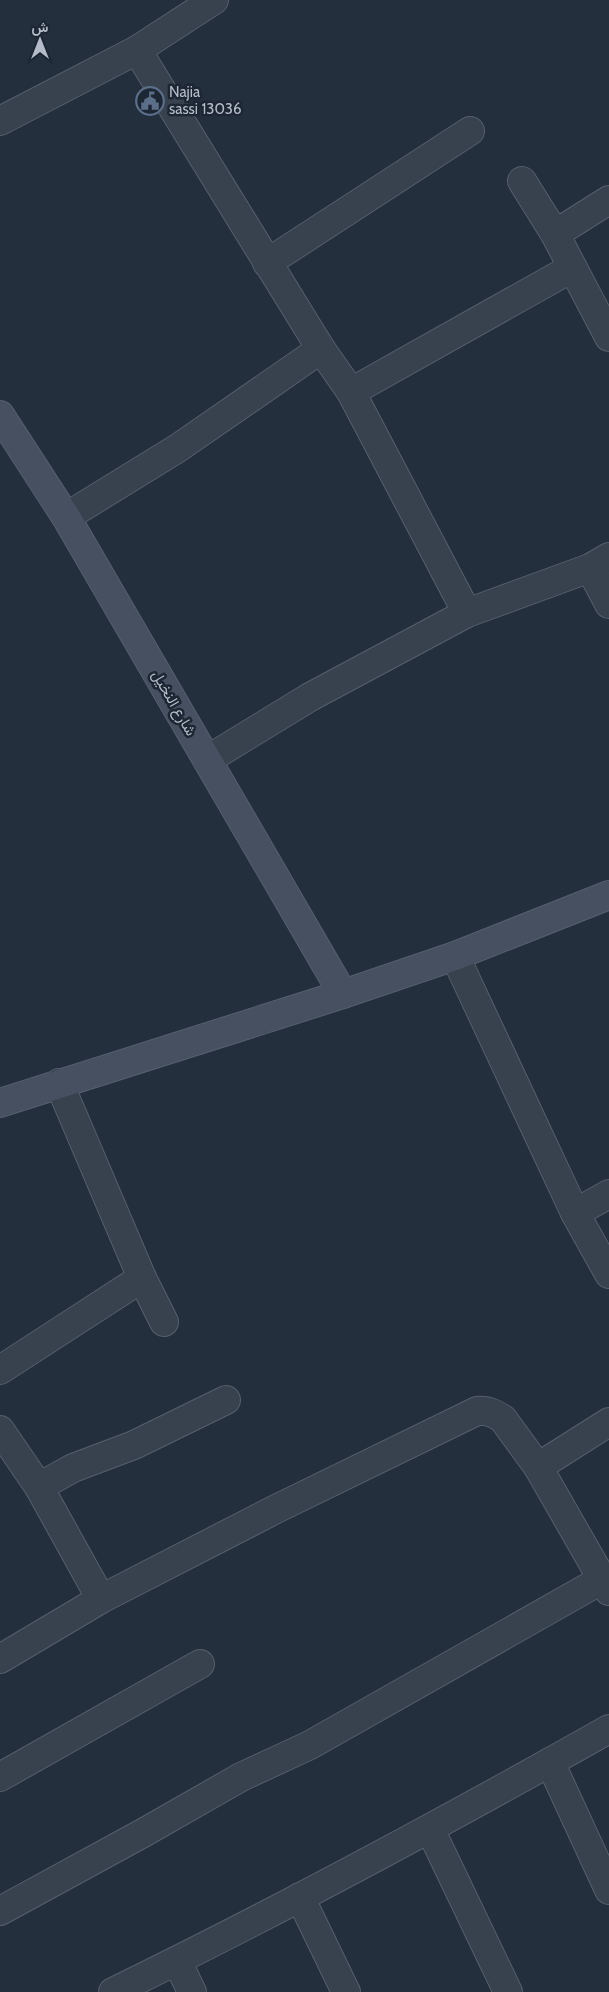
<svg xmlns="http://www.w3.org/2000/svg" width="609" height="1992" viewBox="0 0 609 1992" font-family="Cabin,Vazirmatn,sans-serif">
  <rect width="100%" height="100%" fill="#242f3e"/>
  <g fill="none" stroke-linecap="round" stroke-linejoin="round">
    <defs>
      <g id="minor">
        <path d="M137,50l184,299 30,43 116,221"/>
        <path d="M0,121l137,-71 77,-50"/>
        <path d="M522,181l33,53 54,103"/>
        <path d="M555,234l54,-34"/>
        <path d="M267,263l203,-132"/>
        <path d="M351,392l221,-124"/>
        <path d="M66,517l112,-69 143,-99"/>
        <path d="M590,568l19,36"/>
        <path d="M207,760l103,-63 157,-84 123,-45 19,-11"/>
        <path d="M455,956l120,257 34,61"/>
        <path d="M59,1083l83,195 22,44"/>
        <path d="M575,1213l34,-19"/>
        <path d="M0,1370l142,-92"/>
        <path d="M0,1430l39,57 62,112"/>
        <path d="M538,1467l71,-45"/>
        <path d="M39,1487l34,-19 61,-23 92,-45"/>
        <path d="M0,1659l101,-60 175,-90 201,-98c10,-1 17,2 26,8l35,48 71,124"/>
        <path d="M550,1762l59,128"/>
        <path d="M0,1777l200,-113"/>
        <path d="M430,1829l78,163"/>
        <path d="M300,1897l46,95"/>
        <path d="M0,1911l143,-78 98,-56 69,-32 293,-166"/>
        <path d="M177,1961l15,31"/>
        <path d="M113,1992c168,-82 333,-171 496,-263"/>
      </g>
      <g id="secondary">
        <path d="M0,415l66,102 277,477"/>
        <path d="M0,1103l343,-109 112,-38 154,-61"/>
      </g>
    </defs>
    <use href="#minor" stroke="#565f6c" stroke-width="30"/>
    <use href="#secondary" stroke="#565f6c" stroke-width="30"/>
    <use href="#minor" stroke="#38414e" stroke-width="28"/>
    <use href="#secondary" stroke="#465061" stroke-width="28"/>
  </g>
  <defs>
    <symbol id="civic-ring" viewBox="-11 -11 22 22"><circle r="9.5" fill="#1d2633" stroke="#5c6f8a" stroke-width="1.5"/><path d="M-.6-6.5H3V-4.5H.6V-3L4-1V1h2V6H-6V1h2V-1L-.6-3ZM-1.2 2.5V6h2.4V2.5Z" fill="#5c6f8a"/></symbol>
  </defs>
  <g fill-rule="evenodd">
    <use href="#civic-ring" x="134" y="85" width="32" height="32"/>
  </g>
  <g text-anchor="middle" stroke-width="5" stroke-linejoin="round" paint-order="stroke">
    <g font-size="15" fill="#b4bcc9" stroke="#1d2633" text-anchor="start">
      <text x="169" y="97">Najia<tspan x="169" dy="17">sassi 13036</tspan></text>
    </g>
    <g font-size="15" fill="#b4bcc9" stroke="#1d2633">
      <text transform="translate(174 703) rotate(60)" y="5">شارع النخيل</text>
    </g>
  </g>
  <g transform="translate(40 40)" stroke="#1d2633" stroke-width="4" paint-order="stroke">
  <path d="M0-4L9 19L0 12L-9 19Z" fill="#b4bcc9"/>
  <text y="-8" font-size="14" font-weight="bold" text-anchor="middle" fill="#b4bcc9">ش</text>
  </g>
</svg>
